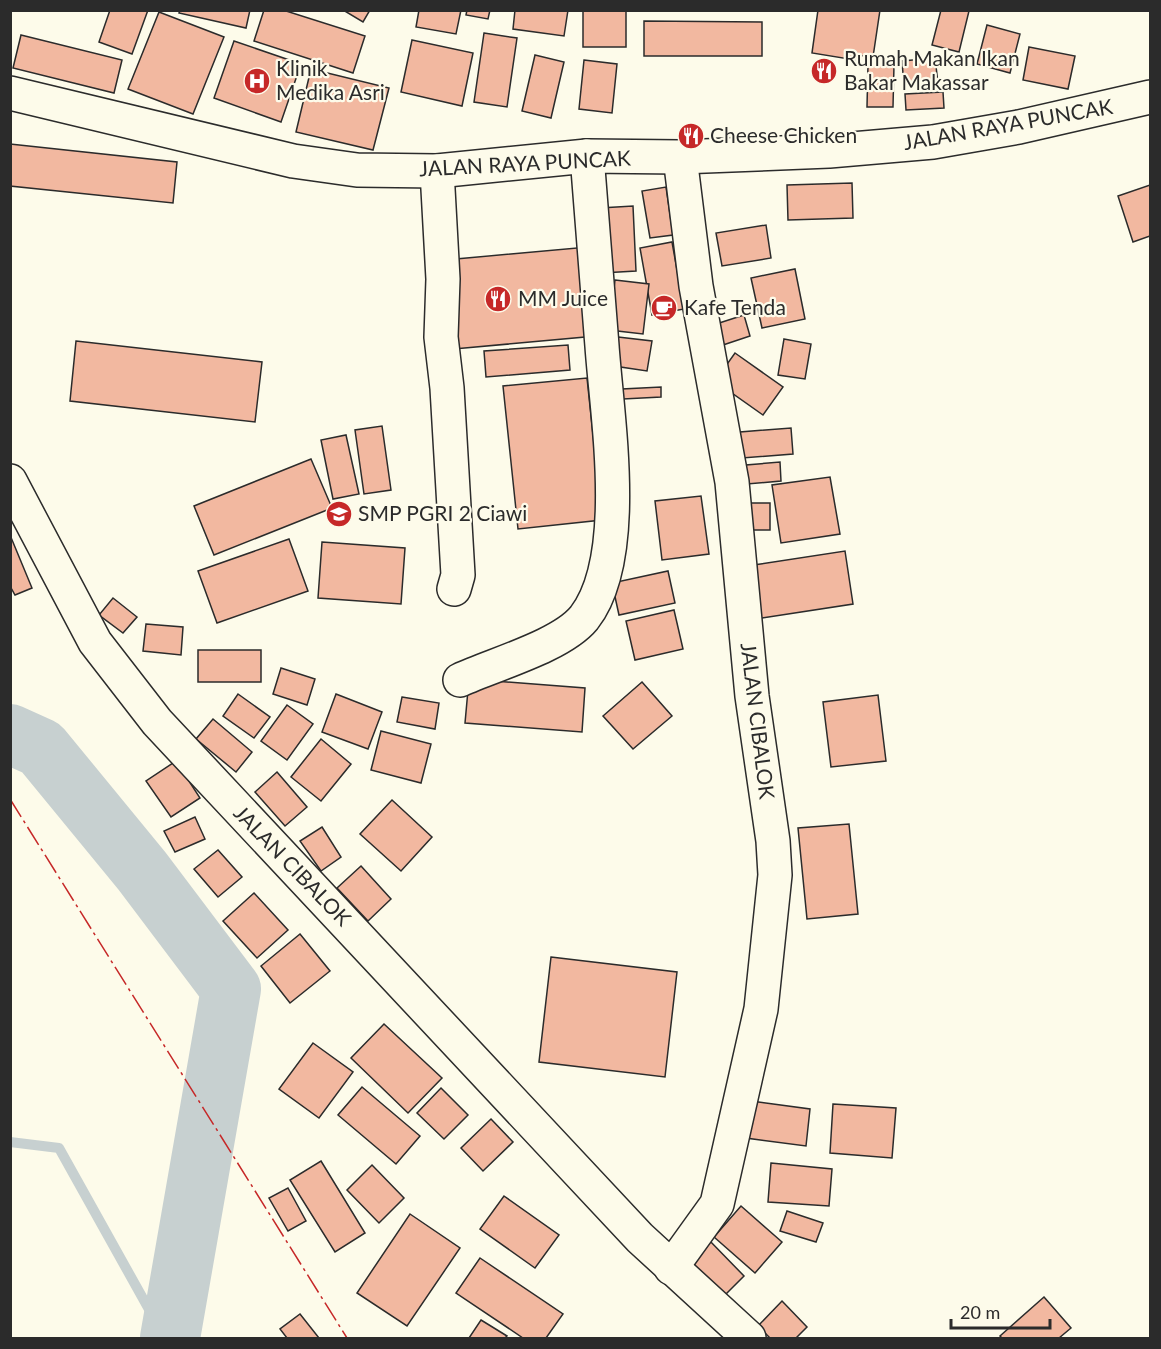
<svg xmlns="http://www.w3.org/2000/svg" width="1161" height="1349" viewBox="0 0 1161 1349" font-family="Lato,sans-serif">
  <rect width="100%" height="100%" fill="#fdfbea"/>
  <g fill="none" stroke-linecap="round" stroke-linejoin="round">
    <path stroke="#c7d0d0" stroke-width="10" d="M10,1142l49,6 106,190"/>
    <path stroke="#c7d0d0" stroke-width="60" d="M10,734l31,14 101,123 89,118 -61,349"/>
  </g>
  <g fill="#f2b8a0" stroke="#2b2b2b" stroke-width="1.5">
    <path d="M110,10h38l-16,44 -33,-12z"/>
    <path d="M180,10h70l-4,18 -67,-15z"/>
    <path d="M264,10h19l82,26 -12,37 -99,-32z"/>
    <path d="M343,10h27l-7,12z"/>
    <path d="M419,10h42l-5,24 -40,-7z"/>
    <path d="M467,10h23l-2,9 -22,-4z"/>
    <path d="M515,10h53l-4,26 -51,-7z"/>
    <rect x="583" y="10" width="43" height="37"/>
    <path d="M818,10h62l-7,47 -17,-2 -1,5 -43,-7z"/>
    <path d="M941,10l28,1 -10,41 -27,-7z"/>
    <path d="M159,12l65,25 -31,77 -65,-25z"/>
    <path d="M644,21l118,1v34h-118z"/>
    <path d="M987,25l33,9 -10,39 -33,-9z"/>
    <path d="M484,33l33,5 -10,69 -33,-5z"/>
    <path d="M21,35l101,25 -8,33 -101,-25z"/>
    <path d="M412,40l61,13 -11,53 -61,-14z"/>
    <path d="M234,41l67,23 -20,58 -67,-24z"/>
    <path d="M1029,47l46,9 -7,33 -45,-9z"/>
    <path d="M535,55l29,7 -13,56 -29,-7z"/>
    <path d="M935,58l3,25 -34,3 -2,-25z"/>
    <path d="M584,60l33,4 -5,49 -33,-4z"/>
    <path d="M868,64l26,1 -1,42h-26z"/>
    <path d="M311,69l78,19 -16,62 -77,-18z"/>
    <path d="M943,92l1,16 -38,2 -1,-16z"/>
    <path d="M10,144l167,18 -4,41 -163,-17z"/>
    <path d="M852,183l1,35 -65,2 -1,-35z"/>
    <path d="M1150,185v51l-17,6 -15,-46z"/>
    <path d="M666,187l7,48 -23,3 -8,-47z"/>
    <path d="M633,206l3,65 -34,2 -2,-65z"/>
    <path d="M766,225l5,33 -49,8 -6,-33z"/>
    <path d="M672,242l12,67 -32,6 -12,-67z"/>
    <path d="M588,247l8,89 -142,13 -9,-89z"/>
    <path d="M795,269l10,50 -43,9 -11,-50z"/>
    <path d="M615,280l34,4 -6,50 -34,-4z"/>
    <path d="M744,315l6,21 -30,10 -7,-21z"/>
    <path d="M618,337l34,4 -5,30 -33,-5z"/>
    <path d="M784,339l27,5 -6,35 -27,-4z"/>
    <path d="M76,341l186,21 -7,60 -185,-21z"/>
    <path d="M568,345l2,25 -84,7 -2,-26z"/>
    <path d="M735,353l48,34 -20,28 -48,-34z"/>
    <path d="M587,378l15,142 -84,9 -15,-143z"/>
    <path d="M661,387v10l-38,2 -1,-10z"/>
    <path d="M382,426l9,64 -27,4 -9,-64z"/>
    <path d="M791,428l2,26 -51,4 -2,-26z"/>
    <path d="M346,435l13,59 -26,5 -12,-59z"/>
    <path d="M311,459l21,49 -118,47 -20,-49z"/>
    <path d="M780,462l1,19 -34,3 -1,-19z"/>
    <path d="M830,477l10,57 -59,9 -9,-58z"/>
    <path d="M701,496l8,58 -47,6 -7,-59z"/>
    <rect x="741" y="503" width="29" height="27"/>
    <path d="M10,535l22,53 -17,7 -5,-9z"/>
    <path d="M289,539l19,52 -91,32 -19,-52z"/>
    <path d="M322,542l83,6 -4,56 -83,-6z"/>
    <path d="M845,551l8,53 -97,15 -9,-53z"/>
    <path d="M668,571l7,32 -56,12 -7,-32z"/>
    <path d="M113,598l24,19 -14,16 -24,-18z"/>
    <path d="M674,610l9,39 -48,11 -9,-39z"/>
    <path d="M146,624l37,3 -2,28 -38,-4z"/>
    <rect x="198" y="650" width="63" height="32"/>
    <path d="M281,668l34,11 -8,26 -34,-11z"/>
    <path d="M469,679l116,9 -3,44 -117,-9z"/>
    <path d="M642,682l30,34 -39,33 -30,-33z"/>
    <path d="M238,694l32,23 -16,21 -31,-22z"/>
    <path d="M336,694l46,18 -14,37 -46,-17z"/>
    <path d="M878,695l8,66 -55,6 -8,-65z"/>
    <path d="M402,697l37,6 -4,26 -38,-7z"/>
    <path d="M287,705l26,19 -26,36 -26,-19z"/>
    <path d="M213,719l39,33 -16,20 -40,-33z"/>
    <path d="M381,731l50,13 -10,39 -50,-13z"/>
    <path d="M321,739l30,25 -30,37 -30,-24z"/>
    <path d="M176,761l24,37 -29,19 -25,-36z"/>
    <path d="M277,772l30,35 -22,19 -30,-34z"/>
    <path d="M392,800l40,37 -31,34 -41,-37z"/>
    <path d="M195,817l10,22 -30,13 -11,-21z"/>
    <path d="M849,824l9,90 -51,5 -9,-91z"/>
    <path d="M322,827l19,30 -20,14 -21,-30z"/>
    <path d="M218,850l24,27 -24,20 -24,-28z"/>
    <path d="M361,866l30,33 -23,22 -31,-33z"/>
    <path d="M254,893l34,37 -31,28 -34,-37z"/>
    <path d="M300,934l30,37 -40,32 -29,-37z"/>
    <path d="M551,957l126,15 -12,105 -126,-15z"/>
    <path d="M384,1024l58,54 -34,35 -57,-55z"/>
    <path d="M313,1043l40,29 -34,46 -40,-29z"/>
    <path d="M362,1087l58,49 -24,28 -58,-49z"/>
    <path d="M441,1088l27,27 -24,24 -27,-26z"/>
    <path d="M751,1101l59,8 -4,37 -60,-8z"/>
    <path d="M833,1104l63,4 -4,50 -62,-5z"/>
    <path d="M491,1119l22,23 -30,29 -22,-23z"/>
    <path d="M321,1161l44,72 -30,19 -45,-72z"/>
    <path d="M771,1163l61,6 -3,37 -61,-4z"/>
    <path d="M372,1165l32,33 -25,25 -32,-33z"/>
    <path d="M288,1188l18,33 -18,10 -19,-33z"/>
    <path d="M504,1196l55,39 -24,33 -55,-39z"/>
    <path d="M741,1206l41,36 -27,31 -41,-36z"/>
    <path d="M787,1211l36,12 -7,19 -36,-11z"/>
    <path d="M410,1214l50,34 -53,78 -50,-33z"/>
    <path d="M708,1239l36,37 -24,24 -37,-36z"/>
    <path d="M480,1258l83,56 -17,24h-23l-67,-45z"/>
    <path d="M1044,1297l27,31 -12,10h-57l-2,-2z"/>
    <path d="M782,1301l25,26 -11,11h-26l-12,-12z"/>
    <path d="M300,1314l19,24h-32l-7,-9z"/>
    <path d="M481,1320l26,16 -2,2h-36z"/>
  </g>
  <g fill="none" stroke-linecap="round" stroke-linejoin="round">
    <defs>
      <g id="minor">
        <path d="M437,171l6,108 -2,58 6,51 11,187 -4,14"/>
        <path d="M10,481l85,161 62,80 483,516 109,100"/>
        <path d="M460,680c35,-16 101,-34 124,-62 47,-60 23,-200 18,-272 -5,-63 -10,-126 -15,-190"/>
        <path d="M671,1268l46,-64 44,-195 14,-134 -2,-34 -21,-145 -20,-214 -36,-196 -16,-129"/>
      </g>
      <path id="highway" d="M10,93l283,68 64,9 80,1 150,-15 93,1 149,-6 104,-9 86,-15 131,-30"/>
    </defs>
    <use href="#minor" stroke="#2b2b2b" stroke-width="36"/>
    <use href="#highway" stroke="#2b2b2b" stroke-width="36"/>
    <use href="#minor" stroke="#fdfbea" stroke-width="33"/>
    <use href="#highway" stroke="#fdfbea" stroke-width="33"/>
    <path stroke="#c62828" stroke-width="1.5" stroke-dasharray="21 4.5 3 4.5" stroke-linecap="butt" d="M10,799l337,539"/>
  </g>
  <defs>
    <symbol id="restaurant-disc" viewBox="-11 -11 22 22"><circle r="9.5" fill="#c62828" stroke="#fdfbea"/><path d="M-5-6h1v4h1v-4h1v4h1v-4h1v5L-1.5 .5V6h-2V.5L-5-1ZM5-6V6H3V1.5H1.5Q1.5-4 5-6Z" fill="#fff"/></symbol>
    <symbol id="hospital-disc" viewBox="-11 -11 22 22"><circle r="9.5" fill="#c62828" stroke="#fdfbea"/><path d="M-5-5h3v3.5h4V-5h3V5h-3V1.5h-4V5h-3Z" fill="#fff"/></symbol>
    <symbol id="cafe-disc" viewBox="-11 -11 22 22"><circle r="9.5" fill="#c62828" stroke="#fdfbea"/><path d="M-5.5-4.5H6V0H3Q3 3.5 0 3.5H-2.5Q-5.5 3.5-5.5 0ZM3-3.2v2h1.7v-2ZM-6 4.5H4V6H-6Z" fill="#fff"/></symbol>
    <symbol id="school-disc" viewBox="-11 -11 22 22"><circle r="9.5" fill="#c62828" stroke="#fdfbea"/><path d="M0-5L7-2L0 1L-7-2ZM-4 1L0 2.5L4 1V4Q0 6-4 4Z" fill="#fff"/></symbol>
  </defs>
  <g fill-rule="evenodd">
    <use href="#restaurant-disc" x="809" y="56" width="30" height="30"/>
    <use href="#hospital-disc" x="242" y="66" width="30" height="30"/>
    <use href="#restaurant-disc" x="676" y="121" width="30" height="30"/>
    <use href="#restaurant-disc" x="483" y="284" width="30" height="30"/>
    <use href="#cafe-disc" x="649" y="293" width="30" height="30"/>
    <use href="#school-disc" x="324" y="499" width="30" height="30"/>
  </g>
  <g text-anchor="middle" stroke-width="4.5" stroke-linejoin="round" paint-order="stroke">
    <g font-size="21" fill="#2b2b2b" stroke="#fdfbea" text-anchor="start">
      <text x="844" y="66">Rumah Makan Ikan<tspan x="844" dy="24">Bakar Makassar</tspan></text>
      <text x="276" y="76">Klinik<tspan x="276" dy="24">Medika Asri</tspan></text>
      <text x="710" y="143">Cheese Chicken</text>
      <text x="518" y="306">MM Juice</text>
      <text x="684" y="315">Kafe Tenda</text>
      <text x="358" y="521">SMP PGRI 2 Ciawi</text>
    </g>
    <g font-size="21" fill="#2b2b2b" stroke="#fdfbea">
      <text transform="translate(1008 125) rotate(-10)" y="7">JALAN RAYA PUNCAK</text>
      <text transform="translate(525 164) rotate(-3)" y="7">JALAN RAYA PUNCAK</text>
      <text transform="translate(757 721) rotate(83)" y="7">JALAN CIBALOK</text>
      <text transform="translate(292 866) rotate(46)" y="7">JALAN CIBALOK</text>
    </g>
  </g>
  <rect width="1161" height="1349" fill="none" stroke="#2b2b2b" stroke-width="24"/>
  <path d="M951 1319v9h99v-9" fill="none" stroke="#2b2b2b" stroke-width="3"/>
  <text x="960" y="1319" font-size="18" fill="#2b2b2b" stroke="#fdfbea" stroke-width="4.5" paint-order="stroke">20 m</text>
</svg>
